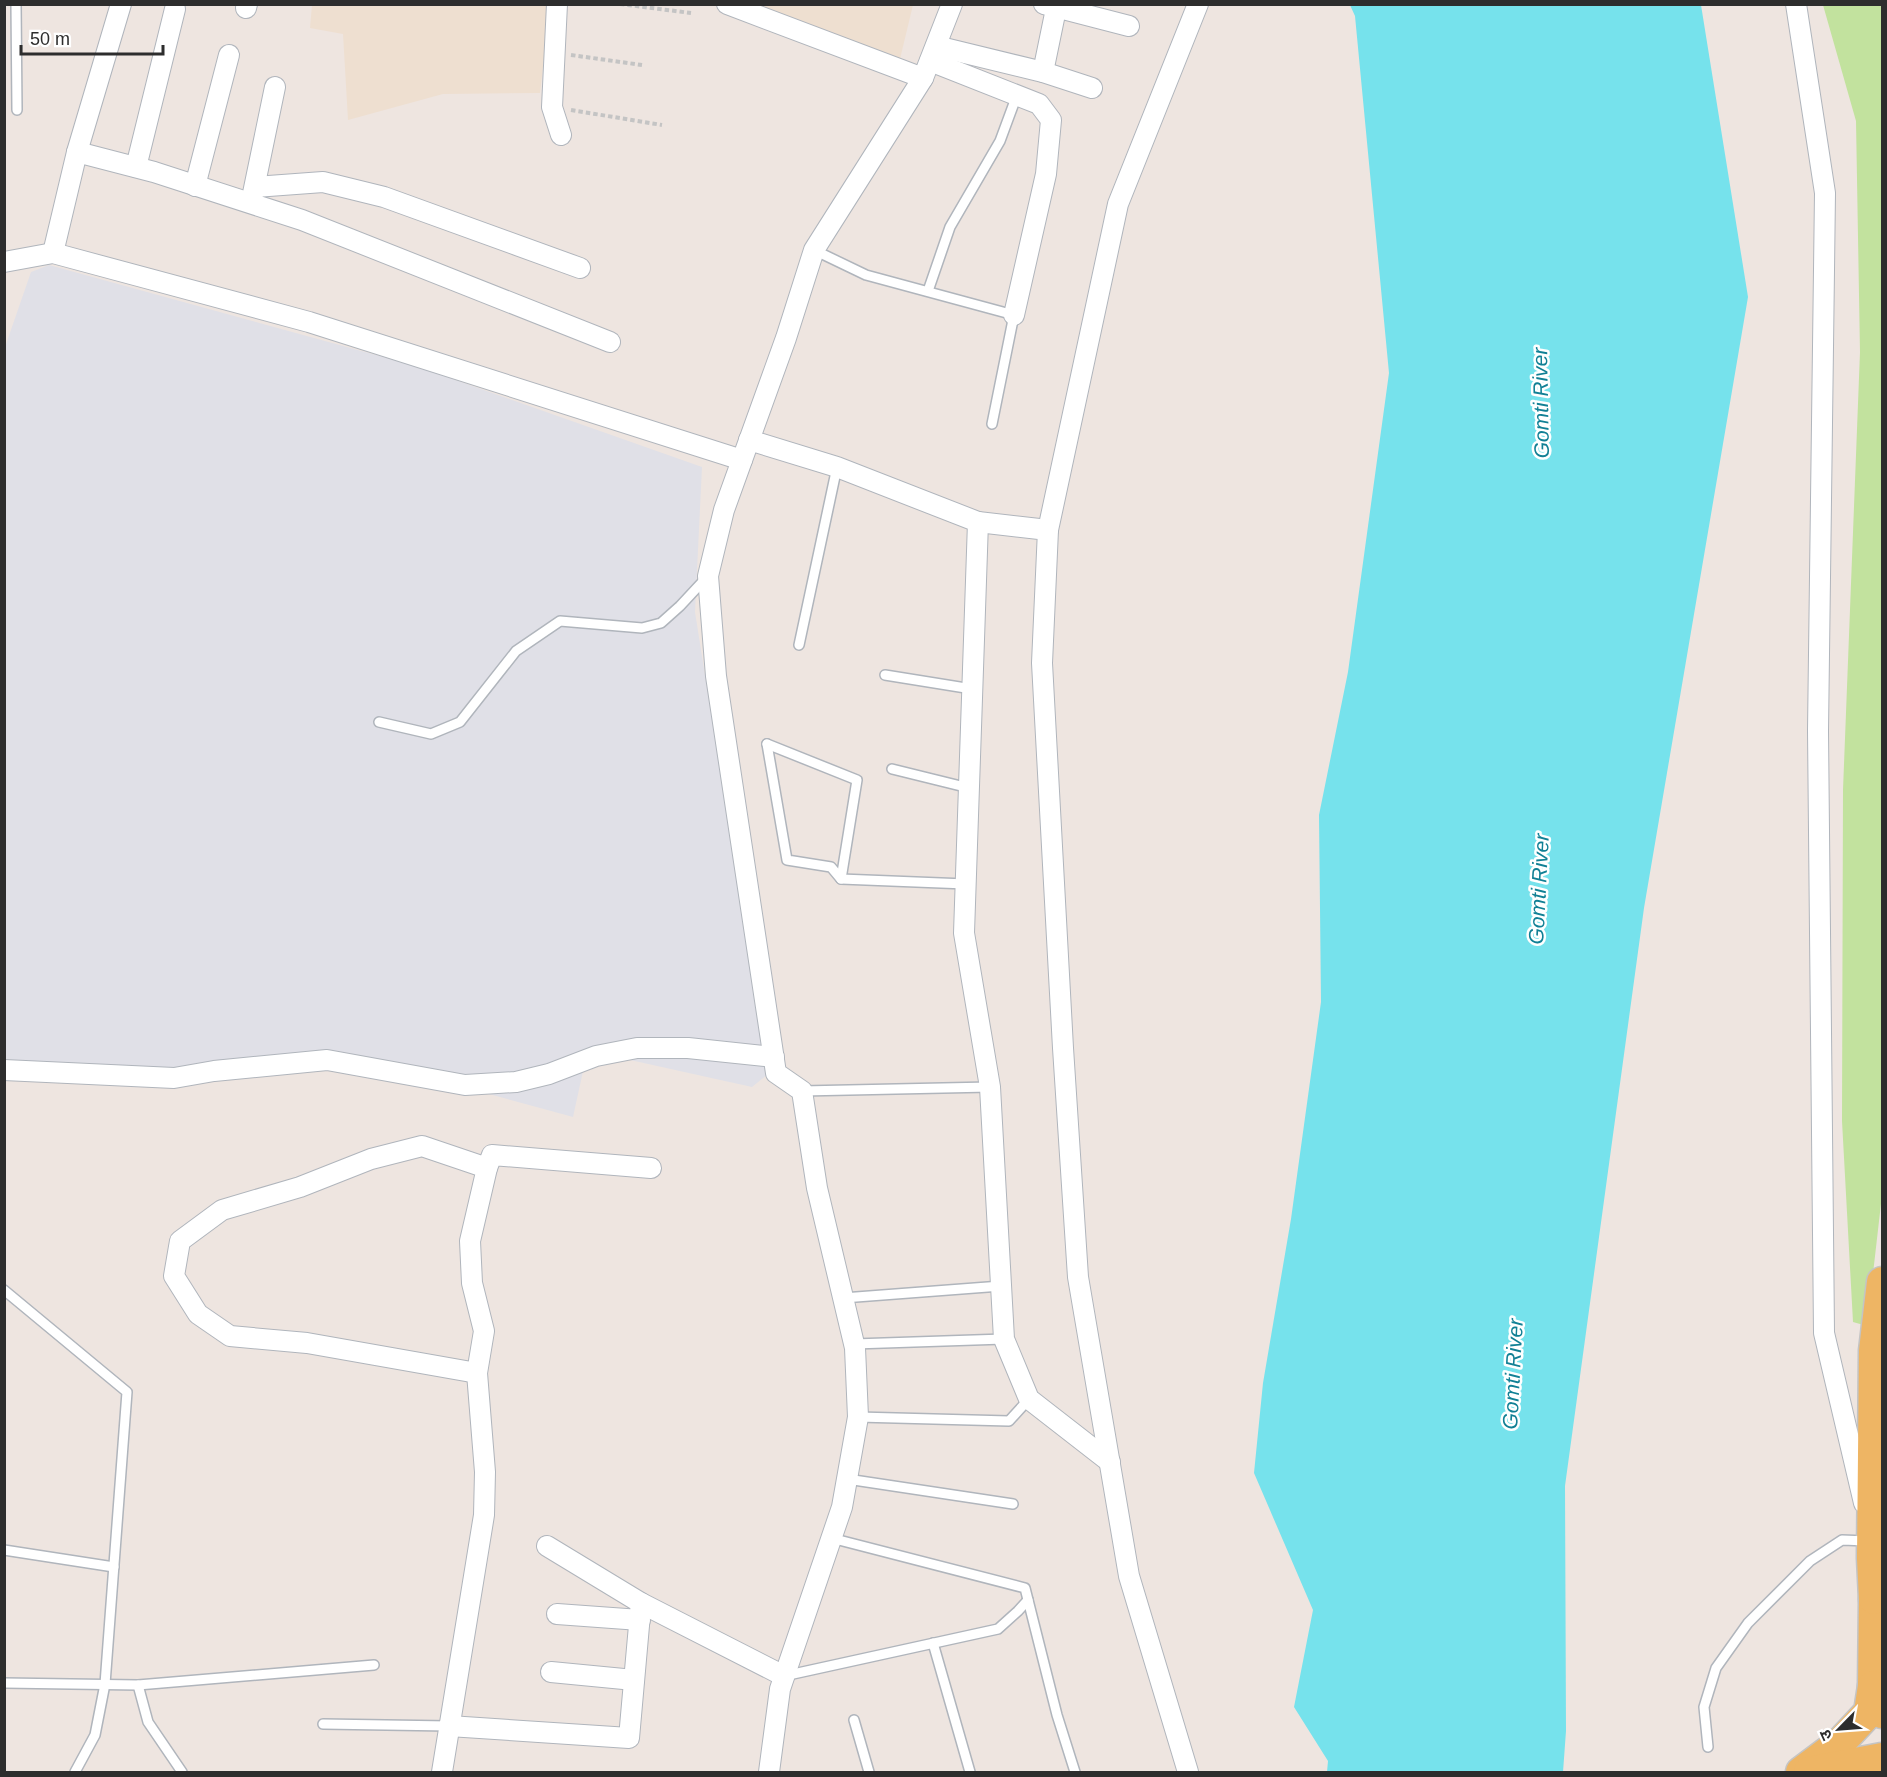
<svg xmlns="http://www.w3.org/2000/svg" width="1887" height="1777" viewBox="0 0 1887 1777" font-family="Helvetica,'Noto Sans Devanagari',sans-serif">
  <rect width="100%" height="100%" fill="#eee5e0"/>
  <path fill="#e0e0e7" d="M49,265l367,101 286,101 -7,145 73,462 -16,13 -149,-33 -16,-1 -14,64 -142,-39 -107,-11h-47l-106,21 -148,-20 -18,5 -1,-660 2,-7 -2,-1v-55l27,-78z"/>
  <g fill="#eedfd0">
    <path d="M312,5h238l-10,88 -97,1 -95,26 -5,-86 -33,-6z"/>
    <path d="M750,5h163l-13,54z"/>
  </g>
  <path fill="#c2e29e" d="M1823,5h59v1190l-15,131 -14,-4 -11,-201 1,-331 17,-438 -4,-231z"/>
  <path fill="#76e2ec" d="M1350,5h351l47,292 -104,611 -79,578 1,245 -3,41h-236l1,-11 -34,-54 19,-97 -59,-137 9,-90 28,-164 30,-217 -2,-187 29,-143 41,-299 -34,-357z"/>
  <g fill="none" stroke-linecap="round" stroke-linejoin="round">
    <defs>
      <g id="lane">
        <path d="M16,4l1,106"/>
        <path d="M814,250l52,25 148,40 -22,109"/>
        <path d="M928,291l22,-64 50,-86 17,-46"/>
        <path d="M799,645l38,-178"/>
        <path d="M885,675l87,14"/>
        <path d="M379,722l52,12 29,-12 56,-71 44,-30 82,7 19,-5 19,-17 27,-29"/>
        <path d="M767,744l20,116 44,7 10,12 125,5"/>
        <path d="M767,744l90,36 -16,99"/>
        <path d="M892,769l77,19"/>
        <path d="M802,1091l188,-4"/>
        <path d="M4,1290l123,102 -22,292 -10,51 -20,37"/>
        <path d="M843,1298l158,-12"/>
        <path d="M854,1344l150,-5"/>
        <path d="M858,1417l151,4 20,-22"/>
        <path d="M847,1479l166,25"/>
        <path d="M831,1538l194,50 32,127 18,57"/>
        <path d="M4,1550l110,17"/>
        <path d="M933,1643l37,129"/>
        <path d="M784,1676l214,-47 20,-18 10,-11"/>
        <path d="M4,1683l134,2 236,-20"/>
        <path d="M138,1685l10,37 34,50"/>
        <path d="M854,1720l15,52"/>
        <path d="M323,1724l126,2"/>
        <path d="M1708,1747l-4,-40 12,-39 32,-45 62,-62 32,-21 25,1"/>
      </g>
      <g id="street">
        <path d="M557,4l-5,103 9,28"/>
        <path d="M727,4l196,74"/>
        <path d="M1044,4l85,22"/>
        <path d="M1796,4l29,189 -7,538 6,602 40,170"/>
        <path d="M246,8l1,-4"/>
        <path d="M936,46l107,26 49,16"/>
        <path d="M930,61l109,43 12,16 -5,54 -32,141"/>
        <path d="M1043,72l14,-68"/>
        <path d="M77,152l77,20 148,48 308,122"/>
        <path d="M136,167l39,-158"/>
        <path d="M195,186l34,-131"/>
        <path d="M255,187l68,-5 61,15 196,71"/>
        <path d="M252,198l23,-111"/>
        <path d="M53,253l24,-101 44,-148"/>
        <path d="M4,262l49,-9 256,69 433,138"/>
        <path d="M749,440l88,27 141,55 -14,411 26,154 14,252 25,60 81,63"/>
        <path d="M978,522l70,8 -6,133 21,385 15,229 51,299 59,196"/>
        <path d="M1048,530l70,-326 80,-200"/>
        <path d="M4,1070l170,8 40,-7 113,-11 138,25 51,-3 33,-8 47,-18 41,-8h51l86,9"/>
        <path d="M477,1373l-170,-30 -77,-7 -32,-22 -24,-38 6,-35 42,-31 78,-23 71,-28 51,-13 65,22"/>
        <path d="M547,1546l94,57 143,73"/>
        <path d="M557,1614l83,6"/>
        <path d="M551,1672l83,8"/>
        <path d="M449,1726l180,12 12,-135"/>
        <path d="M442,1772l42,-257 1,-43 -8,-99 7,-42 -12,-48 -2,-42 17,-73 5,-13 159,13"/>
        <path d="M769,1772l11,-83 62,-182 16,-90 -3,-69 -38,-160 -15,-97 -26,-18 -60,-397 -8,-100 16,-66 62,-172 28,-88 109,-172 29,-74"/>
      </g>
      <g id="primary">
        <path d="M1882,1592l-8,7 -1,87 9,27"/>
        <path d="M1874,1599l-2,-41 2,-207 8,-69"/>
        <path d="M1801,1772l40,-30 28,-30 4,-26"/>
        <path d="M1809,1772l73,-14"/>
      </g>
    </defs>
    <use href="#lane" stroke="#b0b5bc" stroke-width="12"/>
    <use href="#street" stroke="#b0b5bc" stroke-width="22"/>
    <use href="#primary" stroke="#c4c4c4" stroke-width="33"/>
    <g stroke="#c4c4c4" stroke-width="4" stroke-dasharray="4.5 3" stroke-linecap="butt">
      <path d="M620,4l71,9"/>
      <path d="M571,55l71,10"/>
      <path d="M571,110l91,15"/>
    </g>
    <use href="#lane" stroke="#fff" stroke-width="9"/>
    <use href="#street" stroke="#fff" stroke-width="20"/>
    <use href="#primary" stroke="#eeb564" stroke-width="30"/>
  </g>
  <g text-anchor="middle" stroke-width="5" stroke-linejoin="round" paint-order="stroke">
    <g font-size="21" font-style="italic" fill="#118095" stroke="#fff">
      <text transform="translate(1541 403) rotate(-91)" y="7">Gomti River</text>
      <text transform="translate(1539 889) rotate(-87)" y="7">Gomti River</text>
      <text transform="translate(1513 1374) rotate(-87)" y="7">Gomti River</text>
    </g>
  </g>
  <rect width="1887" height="1777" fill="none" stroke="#2d2d2d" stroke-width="12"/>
  <g transform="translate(1839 1729) rotate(245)" stroke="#ffffff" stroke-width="4.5" paint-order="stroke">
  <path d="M0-4.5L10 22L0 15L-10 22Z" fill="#2d2d2d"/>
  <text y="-9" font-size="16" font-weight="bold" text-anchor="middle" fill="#2d2d2d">उ</text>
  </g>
  <path d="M21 45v9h142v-9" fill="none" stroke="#2d2d2d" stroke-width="3"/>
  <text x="30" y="45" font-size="18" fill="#2d2d2d" stroke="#ffffff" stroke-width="4.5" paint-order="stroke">50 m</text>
</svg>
